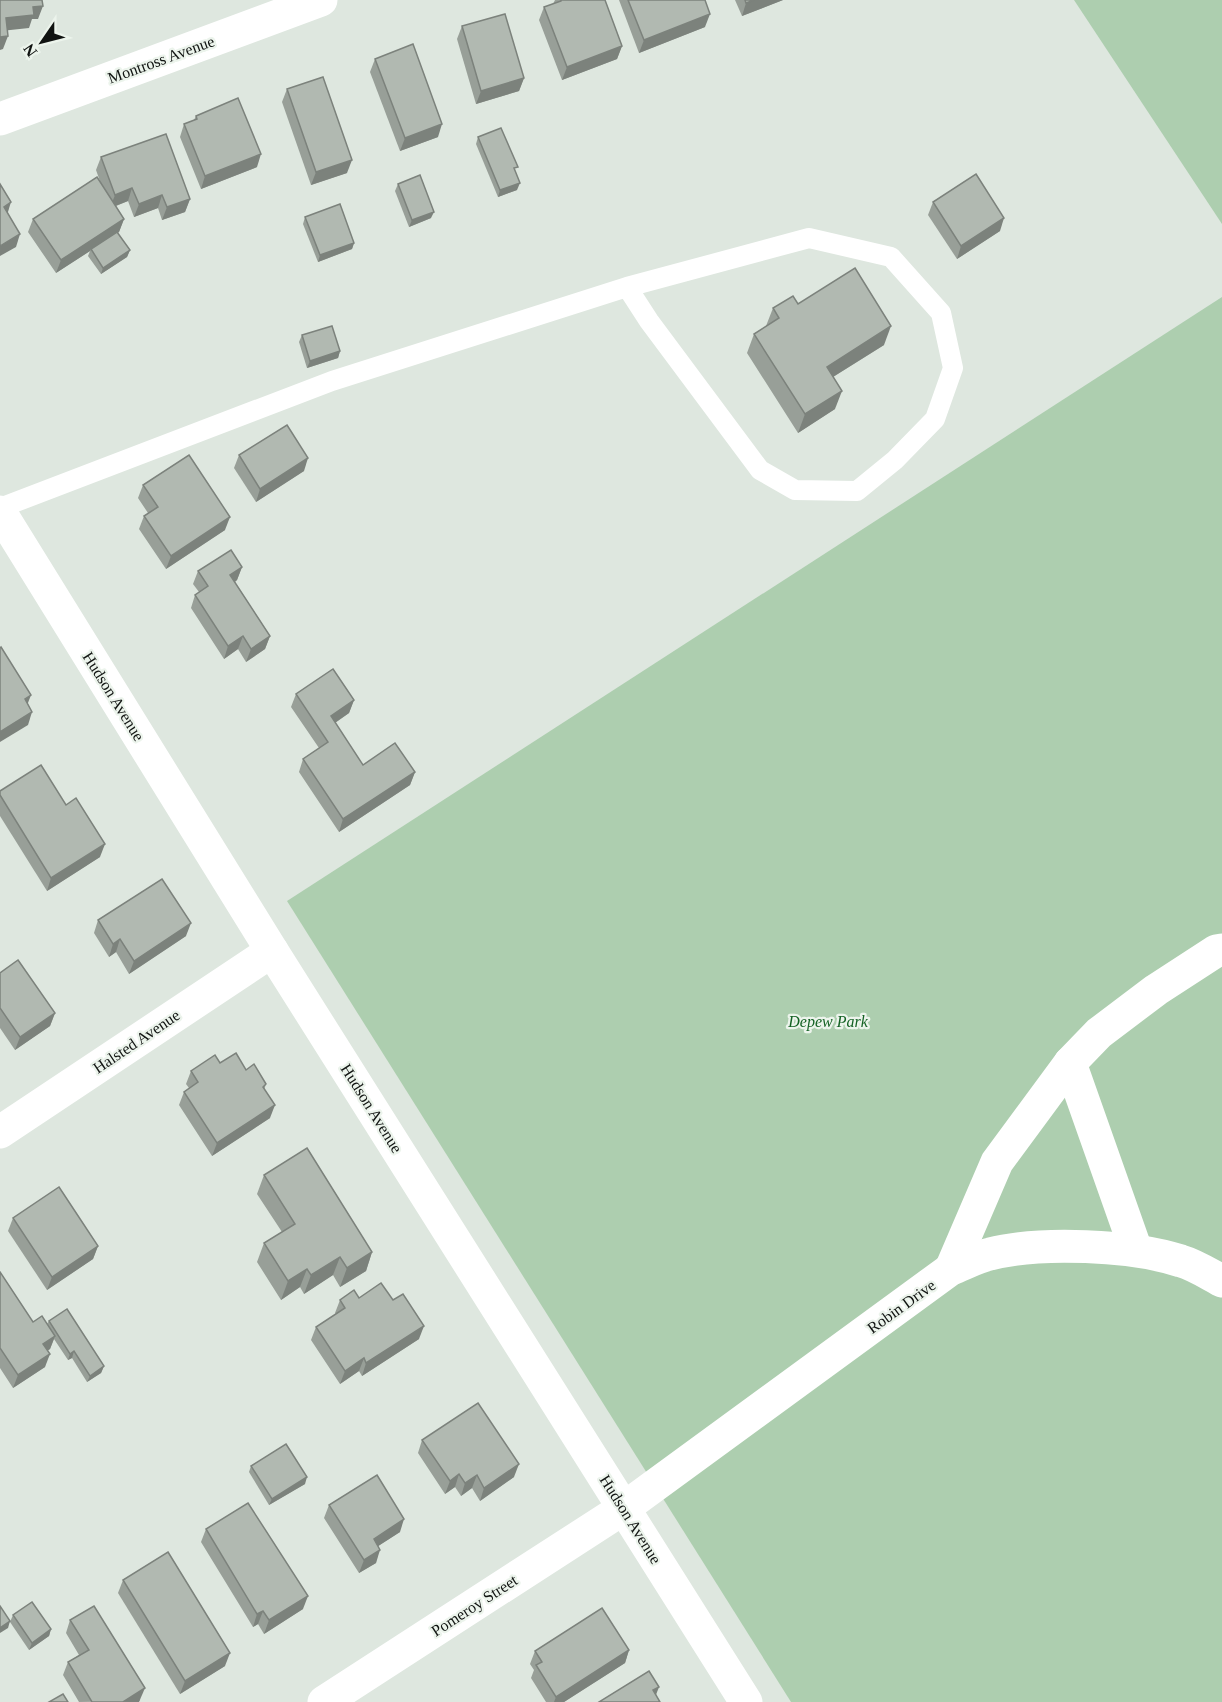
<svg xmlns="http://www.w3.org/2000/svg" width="1222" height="1702" viewBox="0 0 1222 1702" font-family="'Times New Roman',serif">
  <rect width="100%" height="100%" fill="#dee7df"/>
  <g fill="#adceaf">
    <path d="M1074,0h148v224z"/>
    <path d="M1222,297v1405h-431l-504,-801z"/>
  </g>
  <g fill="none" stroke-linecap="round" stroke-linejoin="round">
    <path stroke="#fff" stroke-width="20" d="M0,508l332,-127 295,-94 182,-49 82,19 50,56 12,55 -18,51 -40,41 -38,31 -62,-1 -35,-20 -111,-149 -22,-34"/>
    <g stroke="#fff" stroke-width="33">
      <path d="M0,119l321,-119"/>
      <path d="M1070,1063l66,187"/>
      <path d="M0,1132l272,-181"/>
      <path d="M951,1269l46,-107 73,-99 29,-30 57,-43 60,-39 6,-1"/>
      <path d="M324,1702l300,-194 327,-239c13,-5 26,-12 39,-15 50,-13 142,-9 191,7 14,4 28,13 41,20"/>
    </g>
    <path stroke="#fff" stroke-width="33" d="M0,512l272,439 474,751"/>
  </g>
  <g fill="#989f98">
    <path d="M555,0h50l17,46 -5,13 -55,21 -23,-60 5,-13 9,-3z"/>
    <path d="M619,0h86v27l-66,26z"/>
    <path d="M735,0h48l-41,16z"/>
    <path d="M462,26l62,52 -5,13 -43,13 -19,-65z"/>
    <path d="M375,59l63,78 -38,14 -30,-79z"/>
    <path d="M287,89l60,84 -36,12 -29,-83z"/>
    <path d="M196,116l61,51 -56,22 -21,-52 4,-13 10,-4z"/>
    <path d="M478,137l38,35 1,18 -19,7 -22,-53z"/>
    <path d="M101,157l89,42 -5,13 -23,8 -4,-12 -24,9 -6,-16 -12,5 8,13 -5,13 -2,1 13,17 -3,7 -26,17 -13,-18 2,-5 -34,22 -28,-41 5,-13 68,-35 -5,-14z"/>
    <path d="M398,184l33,34 -22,9 -14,-36z"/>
    <path d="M933,202l67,29 -43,28 -29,-44z"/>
    <path d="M305,217l49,26 -2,6 -34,13 -15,-38z"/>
    <path d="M798,304l86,41 -51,32 2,32 -37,24 -51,-80 7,-19 12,-8 7,-18z"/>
    <path d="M302,335l38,16 -2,7 -31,10 -8,-26z"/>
    <path d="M239,455l65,16 -48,31 -22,-34z"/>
    <path d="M143,485l82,45 -59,39 -27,-40 5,-13 4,-3 -10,-15z"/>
    <path d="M242,567l-5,13 -2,2 35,54 -5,13 -19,13 -8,-13 -14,10 -33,-51 4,-13 4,-3 -6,-8 5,-13z"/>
    <path d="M296,694l58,6 -5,13 -14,10 28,42 52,7 -5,13 -71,47 -40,-60 4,-13 16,-11 -28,-41z"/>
    <path d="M0,791l66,14 34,52 -53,34 -47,-75z"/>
    <path d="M98,920l88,16 -57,38 -13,-22 -7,5 -15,-24z"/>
    <path d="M0,973l55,40 -5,13 -35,24 -15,-22z"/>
    <path d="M220,1063l26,7 20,14 -2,6 6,28 -58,38 -33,-51 5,-13 5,-4 -3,-4 5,-13z"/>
    <path d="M264,1175l108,77 -6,19 -26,16 -7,-12 -29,19 -4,-7 -19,13 -24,-38 7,-19 18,-11 -25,-38z"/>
    <path d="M13,1218l85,28 -5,13 -46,31 -39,-59z"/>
    <path d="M0,1272l33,50 14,2 2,-3 55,45 -3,7 -14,9 -15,-24 -4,2 -14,-21 -4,10 -3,2 -2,16 -32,21 -13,-20z"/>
    <path d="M359,1298l60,41 -57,37 -3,-5 -19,13 -29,-44 5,-13 20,-13 -1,-1 5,-13z"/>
    <path d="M422,1440l92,37 -34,24 -8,-13 -11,8 -6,-9 -10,7 -27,-41z"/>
    <path d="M251,1466l54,18 -36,21 -20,-33z"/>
    <path d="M329,1505l71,27 -22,14 -2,17 -17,10 -35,-55z"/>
    <path d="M206,1529l97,80 -39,25 -6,-10 -5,3 -52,-85z"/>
    <path d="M123,1580l102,86 -45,28 -62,-101z"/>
    <path d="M13,1615l38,14 -2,7 -20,14 -19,-28z"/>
    <path d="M70,1620l70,81 -61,1 -16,-27 5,-13 11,-7 -13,-22z"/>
    <path d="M629,1650l-4,13 -61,39h-18l-15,-24 3,-8 -4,-6 5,-13z"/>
  </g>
  <g fill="#7c827c">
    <path d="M754,0h29l-41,16 4,-13z"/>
    <path d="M43,6l-5,13h-6l-3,9 -28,3 5,-13 27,-11z"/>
    <path d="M710,14l-5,13 -66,26 5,-13z"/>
    <path d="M8,36l-5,13 -3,1v-13z"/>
    <path d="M622,46l-5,13 -55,21 5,-13z"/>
    <path d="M524,78l-5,13 -43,13 5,-13z"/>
    <path d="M442,124l-4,13 -38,14 5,-13z"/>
    <path d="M261,154l-4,13 -56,22 4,-13z"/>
    <path d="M352,160l-5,13 -36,12 5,-13z"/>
    <path d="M520,183l-3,7 -19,7 2,-7z"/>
    <path d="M132,188l-4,13 -18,7 5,-13z"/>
    <path d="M162,195l-4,13 -24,9 5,-13z"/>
    <path d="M190,199l-5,13 -23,8 5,-13z"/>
    <path d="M11,202l-4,13 -3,-8z"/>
    <path d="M434,212l-3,6 -22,9 3,-7z"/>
    <path d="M1004,218l-4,13 -43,28 4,-13z"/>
    <path d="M124,219l-5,13 -28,18v-1l-1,2 -34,22 5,-13z"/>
    <path d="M20,234l-4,13 -16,9v-10z"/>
    <path d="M354,243l-2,6 -34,13 2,-7z"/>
    <path d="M130,250l-3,7 -26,17 2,-6z"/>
    <path d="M891,326l-7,19 -64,40 7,-18z"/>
    <path d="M340,351l-2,7 -31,10 3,-7z"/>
    <path d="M842,391l-7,18 -37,24 7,-19z"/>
    <path d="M308,458l-4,13 -48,31 4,-13z"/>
    <path d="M230,517l-5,13 -59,39 5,-13z"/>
    <path d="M242,567l-5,13 -11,8 4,-13z"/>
    <path d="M243,636l-5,13 -14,10 4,-13z"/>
    <path d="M270,636l-5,13 -19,13 5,-13z"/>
    <path d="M31,695l-5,13 -1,-9z"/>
    <path d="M354,700l-5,13 -23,16 5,-13z"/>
    <path d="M32,712l-4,13 -28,17v-10z"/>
    <path d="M415,772l-5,13 -71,47 4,-13z"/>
    <path d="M105,844l-5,13 -53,34 4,-13z"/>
    <path d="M191,923l-5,13 -57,38 5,-13z"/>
    <path d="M120,939l-4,13 -7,5 4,-13z"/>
    <path d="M55,1013l-5,13 -35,24 5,-13z"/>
    <path d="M275,1105l-5,13 -58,38 5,-13z"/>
    <path d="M98,1246l-5,13 -46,31 5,-13z"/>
    <path d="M372,1252l-6,19 -26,16 7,-19z"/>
    <path d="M340,1257l-7,18 -29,19 7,-19z"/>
    <path d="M307,1269l-7,18 -19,13 7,-19z"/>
    <path d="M424,1326l-5,13 -57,37 4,-13z"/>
    <path d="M55,1336l-5,13 -12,8 5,-13z"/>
    <path d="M74,1351l-2,7 -4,2 2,-6z"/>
    <path d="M50,1354l-5,13 -32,21 5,-13z"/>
    <path d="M364,1358l-5,13 -19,13 5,-13z"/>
    <path d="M104,1366l-3,7 -14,9 3,-6z"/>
    <path d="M519,1464l-5,13 -34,24 4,-13z"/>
    <path d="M459,1474l-4,13 -10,7 5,-13z"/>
    <path d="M477,1475l-5,13 -11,8 4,-13z"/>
    <path d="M307,1477l-2,7 -36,21 3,-6z"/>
    <path d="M404,1519l-4,13 -31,20 5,-13z"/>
    <path d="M380,1550l-4,13 -17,10 5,-13z"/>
    <path d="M308,1596l-5,13 -39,25 5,-14z"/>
    <path d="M263,1611l-5,13 -5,3 4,-13z"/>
    <path d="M10,1621l-2,7 -8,5v-5z"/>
    <path d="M51,1629l-2,7 -20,14 3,-7z"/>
    <path d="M629,1650l-4,13 -61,39h-10l2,-5z"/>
    <path d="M230,1653l-5,13 -45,28 5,-13z"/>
    <path d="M659,1687l-5,13 -1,-10z"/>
    <path d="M145,1688l-6,14h-16z"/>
  </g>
  <g fill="#b1b9b1" stroke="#7c827c" stroke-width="1.5">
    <path d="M0,0h42l1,6 -10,1 1,8 -28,3 2,18 -8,1z"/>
    <path d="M561,0h44l17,46 -55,21 -23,-60 17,-6z"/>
    <path d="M628,0h77l5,14 -66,26z"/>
    <path d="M745,0h9l-8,3z"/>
    <path d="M505,14l19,64 -43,13 -19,-65z"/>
    <path d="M413,44l29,80 -37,14 -30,-79z"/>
    <path d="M323,77l29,83 -36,12 -29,-83z"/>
    <path d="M238,98l23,56 -56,22 -21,-52 13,-5 -1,-3z"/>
    <path d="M501,128l17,39 -4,1 6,15 -20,7 -22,-53z"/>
    <path d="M166,134l24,65 -23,8 -5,-12 -23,9 -7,-16 -17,7 -14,-38z"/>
    <path d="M976,174l28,44 -43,28 -28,-44z"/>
    <path d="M420,175l14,37 -22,8 -14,-36z"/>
    <path d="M97,177l27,42 -63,41 -28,-41z"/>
    <path d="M0,184l11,18 -7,5 16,27 -20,12z"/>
    <path d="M340,204l14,39 -34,12 -15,-38z"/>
    <path d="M117,232l13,18 -27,18 -12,-19z"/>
    <path d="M855,268l36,58 -64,41 15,24 -37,23 -51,-80 25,-16 -6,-10 20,-12 5,8z"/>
    <path d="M332,326l8,25 -30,10 -8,-26z"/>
    <path d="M287,425l21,33 -48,31 -21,-34z"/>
    <path d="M189,455l41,62 -59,39 -27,-40 14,-9 -15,-22z"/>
    <path d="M231,550l11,17 -12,8 40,61 -19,13 -8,-13 -15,10 -33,-51 13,-9 -10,-15z"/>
    <path d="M1,647l30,48 -6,4 7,13 -32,20v-84z"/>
    <path d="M333,669l21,31 -23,16 32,49 32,-22 20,29 -72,47 -40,-60 25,-17 -32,-48z"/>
    <path d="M41,765l25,40 10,-7 29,46 -54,34 -51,-83v-4z"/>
    <path d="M162,879l29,44 -57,38 -14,-22 -7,5 -15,-24z"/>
    <path d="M18,960l37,53 -35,24 -20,-29v-35z"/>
    <path d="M236,1053l10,17 8,-6 12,20 -3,3 12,18 -58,38 -33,-51 14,-10 -7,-11 24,-16 5,8z"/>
    <path d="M307,1148l65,104 -25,16 -7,-11 -29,18 -4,-6 -19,12 -24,-38 31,-19 -31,-49z"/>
    <path d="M59,1187l39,59 -46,31 -39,-59z"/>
    <path d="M0,1272l33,50 9,-6 13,20 -12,8 7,10 -32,21 -18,-27z"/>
    <path d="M381,1283l12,17 10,-6 21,32 -58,37 -2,-5 -19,13 -29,-44 29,-19 -5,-8 14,-10 5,8z"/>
    <path d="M67,1309l37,57 -14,10 -16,-25 -4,3 -21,-33z"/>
    <path d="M478,1403l41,61 -35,24 -7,-13 -12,8 -6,-9 -9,7 -28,-41z"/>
    <path d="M286,1444l21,33 -35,22 -21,-33z"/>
    <path d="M377,1475l27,44 -30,20 6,11 -16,10 -35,-55z"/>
    <path d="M248,1503l60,93 -39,24 -6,-9 -6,3 -51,-85z"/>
    <path d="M168,1552l62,101 -45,28 -62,-101z"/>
    <path d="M32,1602l19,27 -19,14 -19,-28z"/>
    <path d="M0,1606l10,15 -10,7z"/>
    <path d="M94,1606l51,82 -22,14h-31l-24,-40 21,-12 -19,-30z"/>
    <path d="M602,1608l27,42 -73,47 -20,-32 6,-3 -7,-11z"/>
    <path d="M649,1671l10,16 -6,3 7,12h-61z"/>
    <path d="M63,1694l5,8h-19z"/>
  </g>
  <g text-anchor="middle" stroke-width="4.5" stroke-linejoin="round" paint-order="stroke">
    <g font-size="16" fill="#101311" stroke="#ecf4ec">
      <text transform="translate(161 59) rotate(-20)" y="6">Montross Avenue</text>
      <text transform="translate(114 696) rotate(58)" y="6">Hudson Avenue</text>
      <text transform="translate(136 1041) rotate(-34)" y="6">Halsted Avenue</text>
      <text transform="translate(372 1108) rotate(58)" y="6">Hudson Avenue</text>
      <text transform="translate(901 1306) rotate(-36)" y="6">Robin Drive</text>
      <text transform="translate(631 1519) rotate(58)" y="6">Hudson Avenue</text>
      <text transform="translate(474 1605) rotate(-33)" y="6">Pomeroy Street</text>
    </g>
    <g font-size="16" font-style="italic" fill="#146224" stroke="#ecf4ec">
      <text x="828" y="1027">Depew Park</text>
    </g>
  </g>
  <g transform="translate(42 42) rotate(235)" stroke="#ecf4ec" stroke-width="4.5" paint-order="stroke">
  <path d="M0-4.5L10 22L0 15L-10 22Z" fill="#101311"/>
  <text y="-9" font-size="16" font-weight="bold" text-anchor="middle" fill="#101311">N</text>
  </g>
</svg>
